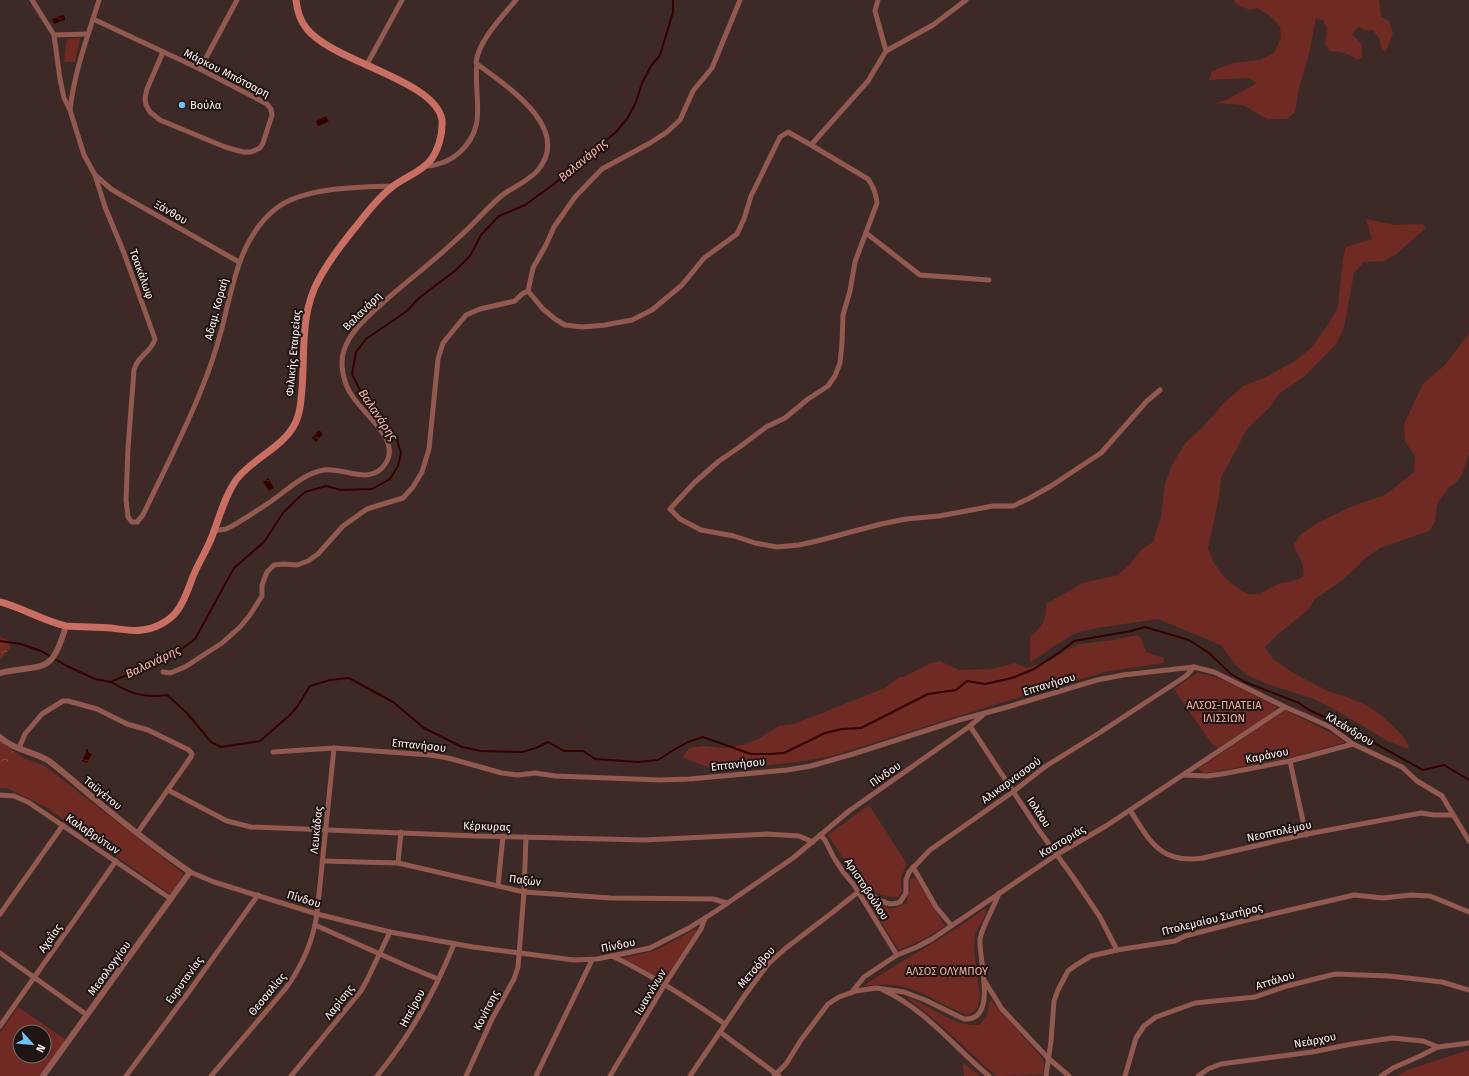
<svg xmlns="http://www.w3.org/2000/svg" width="1469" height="1076" viewBox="0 0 1469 1076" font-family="'Fira Sans',sans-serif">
  <defs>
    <pattern id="forest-crowns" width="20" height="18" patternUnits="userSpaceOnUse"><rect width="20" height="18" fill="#6f2b23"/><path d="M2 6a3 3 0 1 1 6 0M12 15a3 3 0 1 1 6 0" fill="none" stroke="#854a43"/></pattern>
    <pattern id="water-ripples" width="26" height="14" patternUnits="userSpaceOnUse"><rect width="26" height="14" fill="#340000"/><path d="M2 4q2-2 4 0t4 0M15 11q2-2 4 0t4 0" fill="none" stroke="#522626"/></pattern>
  </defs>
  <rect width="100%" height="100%" fill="#3d2a26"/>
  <g fill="#6f2b23" fill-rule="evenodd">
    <path d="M1234,0h145l2,17 8,4 4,12 -7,18 -4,-1 -3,-12 -6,-8h-8l-7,-3 -6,7 10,11v11l-4,4c-10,-6 -17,-9 -28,-9l-5,-7 2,-16 -4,-8 -7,-2 -7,36 -10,34 -4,24 -8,7h-20l-24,-14 -27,-2 12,-4 29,-16 -8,-5 -40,2 3,-9 21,-8 27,-3 14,-7 7,-15 -1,-12 -11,-11 -12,-7 -7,2 -14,-6z"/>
    <path d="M80,38l-5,24h-11l3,-23z"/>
    <path d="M1366,219l29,6 28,-1 3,4 -32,28 -10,5 -20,1 -10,11 -10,55 -8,16 -31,32 -25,17 -11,15 -22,21 -26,49 -2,19 -11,52 6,14 10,14 15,12 9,5h11l21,-11 10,-1 13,-5c2,-11 -4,-22 -10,-31l7,-11 19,-13 34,-16 32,-11 29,-23 1,-16 -10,-15 -1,-17 19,-40 23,-20 23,-31v121l-6,18 -6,10 -8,5 -12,17 -2,18 -6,9 -49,17 -17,12 -7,8 -16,14 -25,17 -7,11 -31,25 -12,12 8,12 20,14 37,19 14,4 22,9 15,10 17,16 10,13 1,5 -21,-8 -51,-30 -23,-12 -49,-16 -16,-7 -13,-10 -15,-21 -63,-26 -61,9 -21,5 -25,15 -21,15v-26c12,-9 17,-18 16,-33l37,-21 35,-8 12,-11 11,-14 12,-8 8,-26 4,-33 7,-18 14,-23 16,-14 22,-25 19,-17 21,-8 31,-17 16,-13 17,-23 10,-18 5,-49 3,-11 26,-8z"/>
    <path d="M1137,635l4,3 5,14 18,6 -1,5 -58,9 -108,32 -165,52 -34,6 -75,8 -19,-4 -21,-9 6,-9 15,-2 21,2 18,-3 15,-6 21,-13 15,-2 91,-36 14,-11h4l28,-14 9,-2 19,9 33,-1 23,-6 12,5 23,-7 18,-12 12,-5 33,-4z"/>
    <path d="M1197,673c19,0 61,25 80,34l-4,5 -55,36 -6,-4 -38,-55z"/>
    <path d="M1285,710l48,24 12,8 -52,15 -79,15 -10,1 -6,-4z"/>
    <path d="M24,758l21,8 139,108 -14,20 -124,-87 -39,-19h-7v-21z"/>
    <path d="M869,805l38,59c-5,9 -8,17 -5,27l-4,6c-16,2 -24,-8 -38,-12l-32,-50z"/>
    <path d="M913,878h2l30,48 -21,13 -25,11 -33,-51 1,-2 23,12 16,-5 4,-15v-10z"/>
    <path d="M985,908l1,5 -11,21 -1,16 6,46 -2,11 -4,5 -7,3c-16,-6 -30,-15 -46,-22 -18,-9 -38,-10 -58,-7 40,-27 84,-48 122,-78z"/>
    <path d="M695,929l2,1 -33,51 -41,-23 34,-8z"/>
    <path d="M905,996c7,3 14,6 21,10 18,9 31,20 53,19l8,-9 3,-17 53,60 1,7 -1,9 -47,1 -62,-57z"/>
    <path d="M18,1007l48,33 -26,36h-40v-43zM20,1032h24v24h-24z"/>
    <path d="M1469,1050v26h-71l9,-6z"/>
    <path d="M963,1063l17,13h-16z"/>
  </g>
  <g fill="url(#forest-crowns)">
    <path d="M0,637l6,2 5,8 -11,13z"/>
    <path d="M0,741l6,5 18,12 -24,9z"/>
  </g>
  <g fill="url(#water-ripples)">
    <path d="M63,15l2,2v3l-11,4 -2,-5z"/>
    <path d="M326,116l3,6 -11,4 -2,-5z"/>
    <path d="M319,430l4,4 -7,8 -4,-4z"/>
    <path d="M268,478l6,10 -5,3 -6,-9z"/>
    <path d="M86,749h2v3l4,2 -5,9 -5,-2 4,-9z"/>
  </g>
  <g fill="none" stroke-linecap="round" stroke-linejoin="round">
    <g stroke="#340000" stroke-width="2">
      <path d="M0,641l21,3 20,7 26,15 28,13 16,3 18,-8 35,-17 15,-6 16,-12 39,-71 30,-26 19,-29 13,-13 9,-8 21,-6 15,4 31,-1 18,-10 8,-13 3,-13 -4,-13 -13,-21 -24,-29 -8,-16 4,-22 10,-13 41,-28 12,-13 37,-28 14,-14 11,-21 18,-19 26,-11 29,-21 22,-20 39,-31 12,-14 9,-17 6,-19 9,-17 9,-11 13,-43v-12"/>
      <path d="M111,682c21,12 31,16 56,13l20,18 24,29 10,5 39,-6 30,-26 7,-8 13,-21 20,-6 19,-2 44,24 31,26 38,19 19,4 41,1 14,-4 12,-6 16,9h19l12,8 43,3 20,-2 14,-9 16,-9 15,-5 48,17h18l15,-1 41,-20 17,-4 19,-1 67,-34 28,-4 11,-9 18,3 27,-6 22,-9 26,-17 14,-11 57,-10 14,-4 44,13 20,13 22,21 14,8 54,21 10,7 29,13 85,47 21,-5 25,15"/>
    </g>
    <g stroke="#915950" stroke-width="5">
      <path d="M32,0l22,35 6,44 4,19 6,12 14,45 11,20 10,32 19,46 31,86c-3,13 -18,17 -21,31l-6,78 -2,52 2,17 4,5h5l6,-7c21,-45 45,-89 62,-135 7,-17 12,-34 17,-52 11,-43 18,-93 56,-121 28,-20 82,-20 115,-21"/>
      <path d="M740,0l-28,68 -19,23 -13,29 -13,12 -17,11 -48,26 -27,28 -21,30 -8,18 -13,23 -5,23 15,18 12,10 10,6 18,2 22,-2 27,-5 20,-10 30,-25 22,-27 33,-24 7,-15 7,-23 29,-59 8,-5 23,13"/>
      <path d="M878,0l-3,11 11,40 -18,30 -57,64 57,34c6,8 8,14 9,24l-22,59 -5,29 -7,24 -1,28 -2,20 -5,13 -7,10 -20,13 -23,19 -19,9 -25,19 -22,15 -25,22 -24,26 10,10 21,11 33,6 21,7 22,4 22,-2 18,-4 64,-17 25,-5 33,-3 54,-10h20l15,-7 23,-13 50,-33 46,-52 13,-11"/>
      <path d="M93,19l107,50 67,35 4,5 1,6 -9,28 -3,5 -9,4h-8l-18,-5 -65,-27 -10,-8 -4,-7 -1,-7 2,-9 16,-37"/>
      <path d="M54,35l34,-1"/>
      <path d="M886,51l47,-26 33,-25"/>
      <path d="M366,66l36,-66"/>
      <path d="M200,69l37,-69"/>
      <path d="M70,110c4,-38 18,-74 29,-110"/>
      <path d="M425,166c12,0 25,-5 34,-13 30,-27 14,-55 18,-89l-1,-2c3,-22 26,-45 40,-62"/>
      <path d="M95,175l16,14 10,6 118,67"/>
      <path d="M866,233l54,42 69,5"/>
      <path d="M214,531l12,-2 8,-4c12,-7 24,-15 36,-23 16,-11 34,-29 54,-32 19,-3 42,14 58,-2 24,-25 -17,-52 -29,-71 -9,-12 -14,-32 -9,-47 7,-21 27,-36 43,-51 23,-20 48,-39 70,-60 15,-13 28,-29 43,-42 12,-10 28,-15 38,-27 35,-42 -33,-85 -61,-106"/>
      <path d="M163,672l7,1 15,-6 37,-24 18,-16 10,-12 12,-19v-11l5,-13 7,-7 9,-1 14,1 11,-4 10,-7 25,-28 24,-17 36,-11 10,-11 9,-15 7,-23 9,-90 5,-16 23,-28 14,-6 35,-8 7,-7 6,-3"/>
      <path d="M970,726l68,103 35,48 27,40 17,33"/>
      <path d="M19,748l6,-14 17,-20 21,-13h5l29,8 30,15 21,6 41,20 3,4 -1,3 -53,75"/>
      <path d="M273,752l61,-4 96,7 18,3 54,15 16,2 17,-2 21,3 104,4 30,-1 97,-9 24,-4 42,-12 106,-34 45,-12 93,-28 26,-5 71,-8 20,5 71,35 21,9 24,11 23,17 49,23 15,14 25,15 27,45"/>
      <path d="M1290,761l16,74"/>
      <path d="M1184,775l23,1 15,-2 68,-13 63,-17"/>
      <path d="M168,790l59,31 24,6 225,9 168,4 123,-6 32,2 14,6"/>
      <path d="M0,795l14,1 14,6 143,97"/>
      <path d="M1130,810c20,32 31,54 73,48l104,-24 114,-21 13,2h19"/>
      <path d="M820,835l5,5 9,18 10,15 10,12 43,70"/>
      <path d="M323,861l75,2 126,29 87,6 102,1 14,4"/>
      <path d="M398,863l3,-31"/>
      <path d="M913,867l23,40 15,18"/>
      <path d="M190,872l24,10 103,32 73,18 83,15 101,13 23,-1 53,-11 39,-20 27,-17 77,-53 56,-47 121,-85 14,-12"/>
      <path d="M498,886l5,-50"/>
      <path d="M0,914l63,-89"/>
      <path d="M315,925l94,42 29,12"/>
      <path d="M0,953l87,62"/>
      <path d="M612,956c40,19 77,43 113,68"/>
      <path d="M984,980l18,29 46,49 21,18"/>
      <path d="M883,990c42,19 71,57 106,86"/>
      <path d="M851,993l13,-16 33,-22 20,-8 15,-8 124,-84 50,-29 179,-119"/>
      <path d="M0,1026l116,-165"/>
      <path d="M720,1032l59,44"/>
      <path d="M126,1076l62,-83 70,-98"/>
      <path d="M211,1076l75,-88c16,-22 27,-47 31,-74l17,-166"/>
      <path d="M291,1076l70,-85 6,-11 23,-48"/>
      <path d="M377,1076c33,-40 58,-84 77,-132"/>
      <path d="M466,1076l26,-57 22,-40 4,-12 6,-75 2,-55"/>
      <path d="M536,1076l56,-116"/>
      <path d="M610,1076l55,-92 36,-55 4,-11"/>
      <path d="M690,1076l55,-81 24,-32 17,-15 47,-36 25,-20c14,-3 25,18 42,10l6,-9v-13l3,-8 21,-22 84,-59 32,-25 50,-31 90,-59 8,-9"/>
      <path d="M774,1076l12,-12 15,-24 27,-36 11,-7 17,-6 20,-3 28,4 21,8 39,19c35,3 14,-62 16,-80 3,-15 14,-31 19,-46"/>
      <path d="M1046,1076l5,-35 3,-40 4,-11 10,-19 8,-6 15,-9 26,-6 58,-9 10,-5 58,-15 111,-26 29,3 28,-3 19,1 39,16"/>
      <path d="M1125,1076l11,-38 8,-12 12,-9 39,-14 60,-6 32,-11 48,-12 54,2 36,4 17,2 27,8"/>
      <path d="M1198,1076l10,-7 13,-5 91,-12 40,-8 40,-6 31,3 15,6"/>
      <path d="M1381,1076l12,-8 25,-11 20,-10 31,-4"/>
    </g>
    <g stroke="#915950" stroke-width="6">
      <path d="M0,673c44,-10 51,4 66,-47"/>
      <path d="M0,737c13,13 33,14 49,24 16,12 31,26 47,39 30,25 62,50 94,72l-147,204"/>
    </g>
    <path stroke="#c86e62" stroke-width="7" d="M0,602c23,6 43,19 66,24 15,1 30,1 45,2 10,1 21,4 31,2 12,-1 28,-9 35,-19 8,-10 12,-25 17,-37 6,-14 14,-26 19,-40 7,-19 12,-38 23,-54 17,-23 54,-35 62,-64 3,-9 3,-18 4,-27 3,-38 -2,-76 17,-110 11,-20 25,-38 39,-55 10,-13 21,-27 34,-37 11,-9 27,-14 37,-25 9,-10 14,-28 13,-42 -6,-40 -109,-58 -135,-91 -7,-8 -10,-19 -11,-29"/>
  </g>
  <circle fill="#72c1f5" stroke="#1e1513" stroke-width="1.5" cx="182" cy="105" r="4"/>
  <g text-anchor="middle" stroke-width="4" stroke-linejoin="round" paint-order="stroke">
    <g font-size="11" fill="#fef0ee" stroke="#1e1513">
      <text transform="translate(227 73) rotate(27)" y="4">Μάρκου Μπότσαρη</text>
      <text transform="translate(171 212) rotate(30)" y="4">Ξάνθου</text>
      <text transform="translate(142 274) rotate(70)" y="4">Τσακάλωφ</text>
      <text transform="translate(216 309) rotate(-75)" y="4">Αδαμ. Κοραή</text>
      <text transform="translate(362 311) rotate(-45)" y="4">Βαλανάρη</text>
      <text transform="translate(293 353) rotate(-85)" y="4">Φιλικής Εταιρείας</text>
      <text transform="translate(1049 684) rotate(-17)" y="4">Επτανήσου</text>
      <text transform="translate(1350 729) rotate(31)" y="4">Κλεάνδρου</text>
      <text transform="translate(419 745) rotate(6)" y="4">Επτανήσου</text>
      <text transform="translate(1267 755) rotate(-11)" y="4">Καράνου</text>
      <text transform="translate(738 764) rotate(-6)" y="4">Επτανήσου</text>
      <text transform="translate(885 774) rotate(-35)" y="4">Πίνδου</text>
      <text transform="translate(1011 780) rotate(-36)" y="4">Αλικαρνασσού</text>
      <text transform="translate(103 793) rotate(39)" y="4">Ταϋγέτου</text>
      <text transform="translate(1039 812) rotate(57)" y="4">Ιολάου</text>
      <text transform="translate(487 826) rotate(2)" y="4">Κέρκυρας</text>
      <text transform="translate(316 830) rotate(-84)" y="4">Λευκάδας</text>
      <text transform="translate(1279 831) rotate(-12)" y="4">Νεοπτολέμου</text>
      <text transform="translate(93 834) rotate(34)" y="4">Καλαβρύτων</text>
      <text transform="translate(1062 841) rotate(-31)" y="4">Καστοριάς</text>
      <text transform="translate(525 880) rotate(7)" y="4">Παξών</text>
      <text transform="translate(867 889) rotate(57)" y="4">Αριστοβούλου</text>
      <text transform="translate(304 899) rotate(17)" y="4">Πίνδου</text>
      <text transform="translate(1212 919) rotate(-14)" y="4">Πτολεμαίου Σωτήρος</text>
      <text transform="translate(50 938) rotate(-55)" y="4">Αχαΐας</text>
      <text transform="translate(618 945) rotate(-11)" y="4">Πίνδου</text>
      <text transform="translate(756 967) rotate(-49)" y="4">Μετσόβου</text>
      <text transform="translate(109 968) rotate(-54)" y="4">Μεσολογγίου</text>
      <text transform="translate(184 980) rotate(-54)" y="4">Ευρυτανίας</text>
      <text transform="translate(1275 980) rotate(-17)" y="4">Αττάλου</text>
      <text transform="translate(650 992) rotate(-59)" y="4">Ιωαννίνων</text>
      <text transform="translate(267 994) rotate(-50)" y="4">Θεσσαλίας</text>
      <text transform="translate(339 1002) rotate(-52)" y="4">Λαρίσης</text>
      <text transform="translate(412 1008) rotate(-62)" y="4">Ηπείρου</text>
      <text transform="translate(486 1010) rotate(-63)" y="4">Κονίτσης</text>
      <text transform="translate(1315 1040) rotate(-11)" y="4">Νεάρχου</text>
    </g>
    <g font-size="11" fill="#fef0ee" stroke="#1e1513" text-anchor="start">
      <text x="190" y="109">Βούλα</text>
    </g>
    <g font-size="11" fill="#f2ada2" stroke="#1e1513">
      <text x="1224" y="709">ΑΛΣΟΣ-ΠΛΑΤΕΙΑ<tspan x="1224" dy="13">ΙΛΙΣΣΙΩΝ</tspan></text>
      <text x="947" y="975">ΑΛΣΟΣ ΟΛΥΜΠΟΥ</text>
    </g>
    <g font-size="12" font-style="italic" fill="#fab4a9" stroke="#1e1513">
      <text transform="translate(583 160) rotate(-40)" y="4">Βαλανάρης</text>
      <text transform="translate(378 415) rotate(56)" y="4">Βαλανάρης</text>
      <text transform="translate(153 662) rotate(-26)" y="4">Βαλανάρης</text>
    </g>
  </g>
  <g transform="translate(32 1044) rotate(117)"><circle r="19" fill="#1e1513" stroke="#786d6b"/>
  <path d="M0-3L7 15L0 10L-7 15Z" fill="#72c1f5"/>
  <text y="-6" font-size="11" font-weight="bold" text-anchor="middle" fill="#fef0ee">N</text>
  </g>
</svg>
